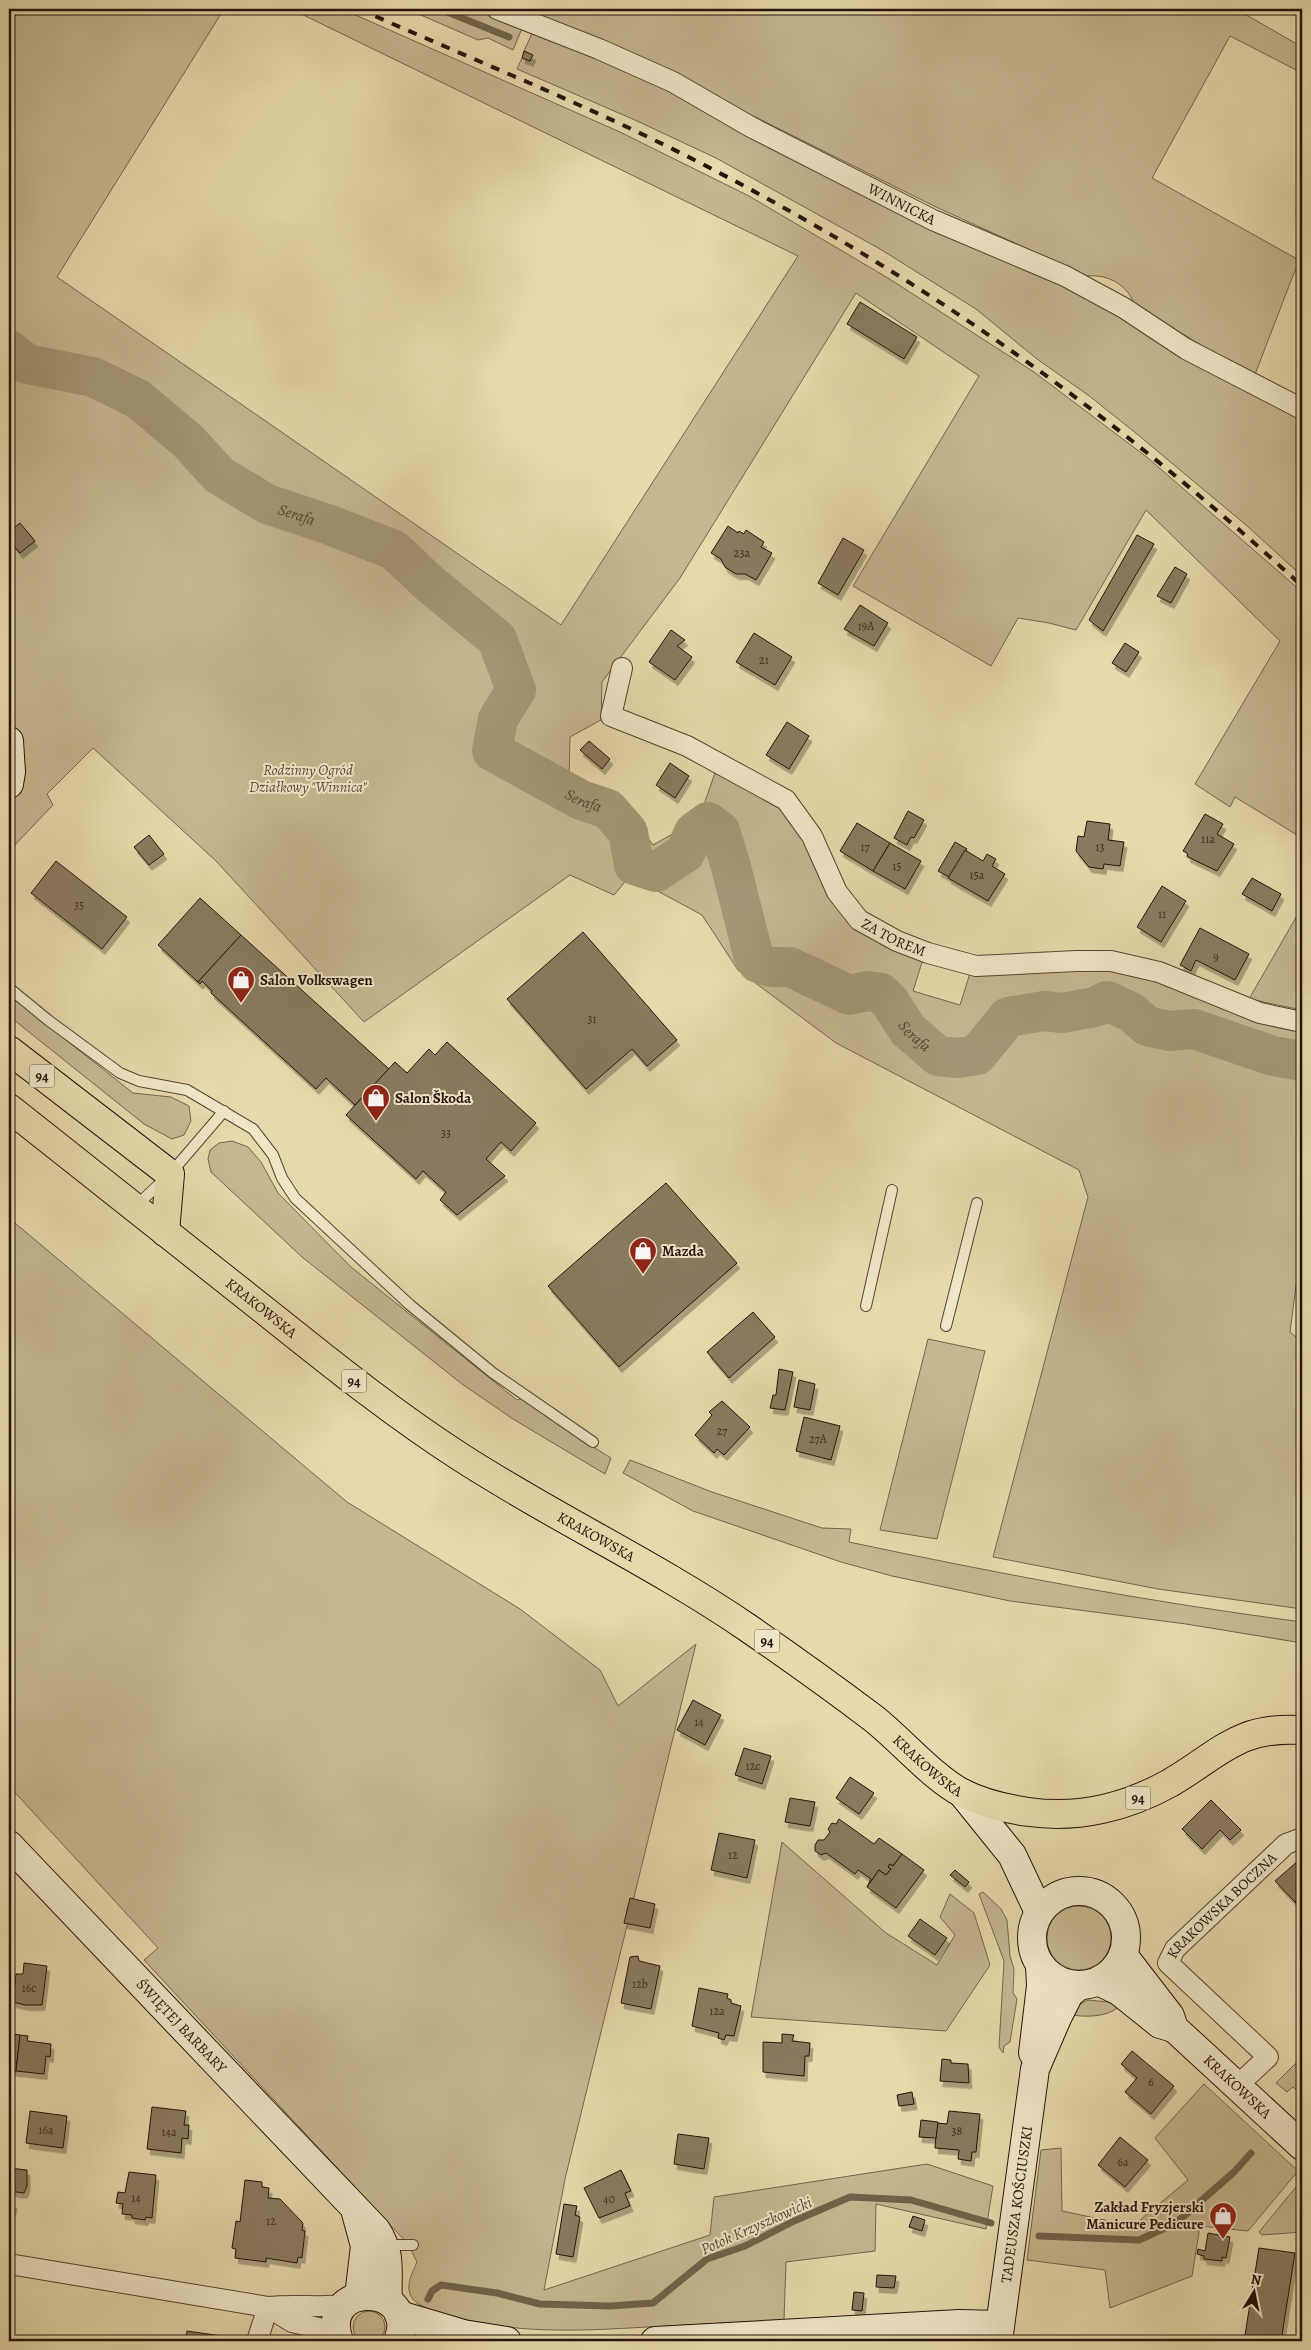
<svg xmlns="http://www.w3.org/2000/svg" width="1311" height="2350" viewBox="0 0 1311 2350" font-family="Alegreya,serif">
  <defs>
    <filter id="shadow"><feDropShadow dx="3" dy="5.5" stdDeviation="0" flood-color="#0004"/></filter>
  </defs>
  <rect width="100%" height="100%" fill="#e6d9ab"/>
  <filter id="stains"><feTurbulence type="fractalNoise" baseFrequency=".004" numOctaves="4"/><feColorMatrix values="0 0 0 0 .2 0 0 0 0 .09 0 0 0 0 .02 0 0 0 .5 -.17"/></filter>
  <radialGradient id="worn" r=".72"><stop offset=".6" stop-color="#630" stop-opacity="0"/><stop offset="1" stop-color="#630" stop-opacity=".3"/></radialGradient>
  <g fill="#c5b790" stroke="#75654e">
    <path d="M9,9h215l-167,268 504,348 237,-369 -507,-247h51l278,123 129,64 139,82 146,94 114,86 154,134v246l-67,-41 -5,10 -35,-23 85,-143 -134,-131 -70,120 -27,-7 -31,-5 -27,48 -138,-80 126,-210 -123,-83 -176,285 -78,104 -1,38 -31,17 -1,44 19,10 37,14 28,40 46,-26 17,-49 63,34 25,35 32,65 88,52 -11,35 47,14 11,-35 140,-2 51,13 140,49v209l-12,93 12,10v267l-144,-20 -165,-32 95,-360 -9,-27 -243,-127 -98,-73 -36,-55 -72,-39 -16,19 -44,-20 -206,147 -148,-161 -123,-113 -46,46 6,11 -44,46z"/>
    <path d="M407,9h70l46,17 -10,24 -25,-12 -10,2z"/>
    <path d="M511,9h725l66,38v26l-72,-37 -78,142 147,82 -45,117 -119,-72c-8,-20 -26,-31 -48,-29l-151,-69 -241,-120z"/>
    <path d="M533,31l98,40 431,212 142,85 98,48v160l-56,-51 -109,-91 -49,-39 -51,-36 -61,-50 -96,-60 -164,-91 -81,-38 -118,-51 5,-11 8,3 2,-6 -8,-4z"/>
    <path d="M1302,907v103l-53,-11z"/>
    <path d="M9,995l124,98 38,4 18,9 2,15 -7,14 -12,4 -28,-15 -135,-108z"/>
    <path d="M232,1141l16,6 13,15 17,31 73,74 166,133 5,-2 60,42 29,18 -6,16 -92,-55 -51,-35 -160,-127 -91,-85 -3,-13 2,-9 9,-7z"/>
    <path d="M9,1218l338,284 173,107 80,61 18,36 78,-62 -131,535 -21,111 166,-55 4,-38 213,-33 66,22 -7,43 -110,-25 -1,47 -89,11 -2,58c-45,2 -91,5 -136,7 -72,4 -137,8 -207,-14 -10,-4 -27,-7 -31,-19 -4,-11 3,-22 7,-32l-9,-18 -264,-284 14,-12 -149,-162z"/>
    <path d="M928,1339l57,12 -48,188 -57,-9z"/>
    <path d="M630,1460l82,32 110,36 29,1 -2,13c151,32 300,60 453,80v21l-116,-19 -176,-23 -118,-25 -51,-14 -148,-51 -70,-38z"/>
    <path d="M782,1842l104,91 51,32 18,-30 -15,-18 10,-23 24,19 16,52 -44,66 -195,-14z"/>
    <path d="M983,1892l18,17 6,11 3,36 4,13 -1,24 4,6 -7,43 -6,4 -1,7 -4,-6 5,-86 -25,-67z"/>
    <circle cx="1079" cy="1938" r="32"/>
    <path d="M1088,2000l20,2 10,5c-9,10 -36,11 -49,7l4,-6z"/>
    <path d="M1302,2059v37l-9,-9 -6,5 -11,-9 22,-22z"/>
    <path d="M1204,2084l94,87 -50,60 -48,-5 -8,50 -82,32 -5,-38 -78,-10 14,-110 20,-2 1,63 71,15 55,-46 -33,-42z"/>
    <path d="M1301,2181l1,51 -40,3 -3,-3z"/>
    <circle cx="369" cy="2327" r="16"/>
    <path d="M271,2336l33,5h-34z"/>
  </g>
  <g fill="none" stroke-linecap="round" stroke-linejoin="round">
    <g stroke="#71624b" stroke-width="7">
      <path d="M440,9l69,28"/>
      <path d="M1039,2236l100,4 37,-17 58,-51 17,-19"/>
      <path d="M428,2299l4,-8 9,-6 56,8 43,11 70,2 43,-3 54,-44 38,-13 49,-25 56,-24 61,3 80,23"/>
    </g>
    <path stroke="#a49675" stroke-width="40" id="s1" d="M9,350l18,14 66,13 45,22 50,42 31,34 48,29 63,21 64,25 35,33 68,56 19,51 -18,29 -6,32 89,49 27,9 20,23 6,33 22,7 29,-19 9,-21 14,-10 12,9 11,36 22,87 5,9 13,4h19l59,28 19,-4 13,2 9,9 18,28 30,26 20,2 19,-3 31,-38 36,-6 18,2 33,-6 12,-6 24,11 16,14 22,5 25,-2 79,27 29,5"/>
  </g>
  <g fill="#897a5e" stroke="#25130b" filter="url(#shadow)">
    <path d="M524,51l9,4 -3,6 -8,-3z"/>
    <path d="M860,302l57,35 -13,22 -57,-35z"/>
    <path d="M20,523l15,18 -15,12 -11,-13v-8z"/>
    <path d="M728,526l10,7 1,-2 5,3 2,-4 18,12 -3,5 11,6 -16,27 -11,-6h-9l-11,-7 -4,-8 -10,-6z"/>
    <path d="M1137,535l17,9 -51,87 -14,-11z"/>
    <path d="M843,538l21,12 -26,45 -20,-12z"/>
    <path d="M1175,567l12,7 -16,29 -14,-7z"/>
    <path d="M860,605l28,18 -14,23 -30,-17z"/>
    <path d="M671,630l14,10 -8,6 15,11 -17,23 -26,-18z"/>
    <path d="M754,633l38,24 -17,28 -39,-23z"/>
    <path d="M1125,643l14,9 -13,20 -14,-9z"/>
    <path d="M787,722l22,14 -20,33 -23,-14z"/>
    <path d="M589,741l21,18 -8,10 -22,-19z"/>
    <path d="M670,763l19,13 -14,22 -19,-13z"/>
    <path d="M908,811l16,9 -10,18 -3,-1 -4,8 -13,-7z"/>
    <path d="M1205,814l18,10 -6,10 17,10 -17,27 -29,-14 -1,-4 -4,-2z"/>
    <path d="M1087,821l23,3 -2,16 16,2 -4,24 -16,-2 -1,5 -14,-2 -13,-16 2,-15 6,1z"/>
    <path d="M857,823l33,20 -17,28 -33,-20z"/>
    <path d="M149,835l15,19 -15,11 -15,-18z"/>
    <path d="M955,842l12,7 -18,28 -11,-6z"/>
    <path d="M890,843l31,18 -16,28 -32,-18z"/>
    <path d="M965,850l18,11 4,-7 9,5 -4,7 13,8 -17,27 -40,-23z"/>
    <path d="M56,861l71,56 -25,32 -71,-56z"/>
    <path d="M1252,878l29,16 -9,17 -30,-17z"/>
    <path d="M1162,886l24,15 -25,41 -24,-15z"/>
    <path d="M200,898l41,37 -43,47 -40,-37z"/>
    <path d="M1200,928l49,26 -14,26 -39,-20 -5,11 -11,-6z"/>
    <path d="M583,932l94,108 -30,26 -15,-17 -46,40 -79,-90z"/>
    <path d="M241,935l148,134 -34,36 -29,-27 -10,11 -105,-96 1,-2 -10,-10 -2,3 -2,-2z"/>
    <path d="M447,1042l89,81 -25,28 -10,-9 -15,17 19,17 -48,39 -17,-15 6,-8 -23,-21 -7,8 -70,-64 49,-53 12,11 22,-24 6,6z"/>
    <path d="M666,1183l71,80 -118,104 -71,-81z"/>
    <path d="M753,1312l22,25 -46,41 -22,-26z"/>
    <path d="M779,1369l14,3 -8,38 -15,-2 3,-13h3z"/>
    <path d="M799,1380l16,4 -5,26 -16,-3z"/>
    <path d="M722,1401l28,26 -26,28 -7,-6 -3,4 -19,-18 17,-20 -3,-3z"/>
    <path d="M804,1417l36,9 -9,34 -35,-9z"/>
    <path d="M693,1700l28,15 -16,30 -28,-15z"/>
    <path d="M744,1748l27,8 -9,28 -27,-9z"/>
    <path d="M850,1777l24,16 -15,21 -23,-16z"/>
    <path d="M790,1798l25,4 -5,24 -25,-4z"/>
    <path d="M1211,1800l30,30 -11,10 -10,-10 -18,19 -20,-20z"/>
    <path d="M839,1819l35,25 5,-6 23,16 -9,12 -3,-2 -2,3 3,2 -5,6 -7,-5 -12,17 4,-8 -13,-9 -3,4 -29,-21 -5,2 -6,-4v-6l3,-5h6l6,-8 -2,-3 4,-6 4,1z"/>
    <path d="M719,1833l36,7 -8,38 -36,-8z"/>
    <path d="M902,1854l22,16 -28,38 -29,-21 12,-17 7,5 5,-6 -3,-2 2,-3 3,2z"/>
    <path d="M1299,1860l3,4v32l-7,6 -20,-21z"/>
    <path d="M955,1870l14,12 -4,5 -15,-12z"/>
    <path d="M1302,1896v14l-7,-8z"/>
    <path d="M630,1898l25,6 -5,24 -26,-5z"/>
    <path d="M920,1919l27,19 -12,17 -27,-19z"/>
    <path d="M638,1956l1,5 21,5 -9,43 -30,-6 9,-46z"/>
    <path d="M24,1963l23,3 -5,39h-17l-12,-3 3,-28h7z"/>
    <path d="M699,1988l29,6 -1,4 4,2v3l10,3 -7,30 -8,-1 -2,5 -6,-2 1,-5 -27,-7z"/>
    <path d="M13,2034l7,1 -4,36 -7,-1v-32l4,1z"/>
    <path d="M782,2034l12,1 -2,6 18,2 -1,13h-4l-1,20 -41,-4v-30l19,1z"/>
    <path d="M20,2035l8,1 -1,5 24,3 -1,13 -4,-1 -2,18 -28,-3z"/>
    <path d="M1132,2051l42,35 -23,28 -26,-22 12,-14 -16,-14z"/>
    <path d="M942,2059l9,1v3l17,1 1,19 -29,-2z"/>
    <path d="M912,2092l2,12 -15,2 -2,-11z"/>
    <path d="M152,2107l34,4 -2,14h5l-1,14 -6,-1 -1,15 -34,-4z"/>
    <path d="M30,2111l37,5 -4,32 -37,-5z"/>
    <path d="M949,2111l31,3 -4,38h-4l-1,9 -13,-2 1,-9 -24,-2 2,-25 10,1z"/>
    <path d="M921,2120l17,2 -2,16 -17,-1z"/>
    <path d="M678,2134l31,4 -5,31 -30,-5z"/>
    <path d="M1120,2137l28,23 -23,27 -27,-22z"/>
    <path d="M9,2168l18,2v16l-3,7 -15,-2z"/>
    <path d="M621,2170l10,21 -6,2 5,13 -31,12 -15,-30z"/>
    <path d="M129,2172l27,3 -4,43 -6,-1 -1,3 -13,-2v-3l-10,-1 1,-10 -7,-1 2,-11 7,1z"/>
    <path d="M245,2180l17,2v5l7,1 -1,10 12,1 23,24 -1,7 3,1 -3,27 -4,-1 -1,6 -31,-5v4l-31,-4 1,-9 -4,-1 4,-27 4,1z"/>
    <path d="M9,2199l5,4 -1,6 -4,3z"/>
    <path d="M564,2204l13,2 -2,9 5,2 -7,40 -17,-3z"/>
    <path d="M913,2216l12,4 -3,11 -13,-4z"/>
    <path d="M1208,2233l22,4 -4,21 -4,-1v4l-18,-2v-3l-7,-2 1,-5 7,2z"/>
    <path d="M1259,2248l36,5 -14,88h-37z"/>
    <path d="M877,2275l19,1 -2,12 -18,-1z"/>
    <path d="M854,2292l10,1 -2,18 -10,-1z"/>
    <path d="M187,2331l35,5v5h-36z"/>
  </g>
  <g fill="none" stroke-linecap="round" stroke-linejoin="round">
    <defs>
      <g id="lane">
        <path d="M9,988l39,32 72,53 19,8 48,9 66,39 20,26 9,23 13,20 115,107 83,68 100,69"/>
        <path d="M135,1207l35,-33 54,-63"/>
        <path d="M866,1306l26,-116"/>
        <path d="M946,1326l31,-123"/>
        <path d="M386,2245h27"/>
      </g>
      <g id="street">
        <path id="s2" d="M497,9l102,40 74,33 78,45 182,93 132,56 59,32 62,41 116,60"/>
        <path id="s3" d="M622,668l-11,48 76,30 99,54 26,36 25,56 22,28 38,21 31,12 48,13 100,-5h35l48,11 101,41 42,9"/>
        <path id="s4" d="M1237,2086l31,-29 -100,-94 7,-14 111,-105 16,-6"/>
        <path d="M9,2264l259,43c26,-3 51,1 76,-2"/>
        <path d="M268,2307l24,15 44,10"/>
        <path d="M257,2341l11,-34"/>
      </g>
      <g id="secondary">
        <path d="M9,741l2,31 -2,12"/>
        <path d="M962,1793l50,62 27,57"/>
        <path id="s5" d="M9,1845l367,385c17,26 10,42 12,71"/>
        <circle cx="1079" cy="1938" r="47"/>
        <path id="s6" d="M1123,1955l47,61 4,12 128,118"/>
        <path d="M1098,1981l21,10 41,33 10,3"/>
        <path d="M1033,2053l8,-67 -1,-21"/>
        <path d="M356,2213l9,33 -6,51"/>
        <path d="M399,2315l64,19 44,7"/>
        <path d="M339,2341c-22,-62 82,-58 59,0"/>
        <path d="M655,2341l304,-17 41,1"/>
        <path id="s7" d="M998,2341l37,-272 22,-51 12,-24 11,-9"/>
      </g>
      <g id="primary">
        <path d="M9,1050l161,124 -5,58"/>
        <path id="s8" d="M9,1108c85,67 170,135 255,202 64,51 128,103 198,148 93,60 194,107 286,170 42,29 84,59 125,90 28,22 59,59 89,75 20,10 45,16 67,19 49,7 98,-5 141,-29 51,-30 68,-57 132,-53"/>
      </g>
    </defs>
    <use href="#lane" stroke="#543" stroke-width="12"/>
    <use href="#street" stroke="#543" stroke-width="22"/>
    <use href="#secondary" stroke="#25130b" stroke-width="30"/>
    <use href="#primary" stroke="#25130b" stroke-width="30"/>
    <use href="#lane" stroke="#efe6c8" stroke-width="10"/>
    <use href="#street" stroke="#efe6c8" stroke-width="20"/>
    <use href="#secondary" stroke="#efe6c8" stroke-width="28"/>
    <use href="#primary" stroke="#e6d9ab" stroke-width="28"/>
    <path stroke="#25130b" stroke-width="4" stroke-dasharray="9 9" stroke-linecap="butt" d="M359,9c117,52 238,100 351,159 220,114 410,251 592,418"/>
  </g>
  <defs>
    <symbol id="shop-pin" viewBox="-11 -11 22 30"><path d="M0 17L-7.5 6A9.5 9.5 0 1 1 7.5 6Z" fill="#8f2418" stroke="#efe6c8"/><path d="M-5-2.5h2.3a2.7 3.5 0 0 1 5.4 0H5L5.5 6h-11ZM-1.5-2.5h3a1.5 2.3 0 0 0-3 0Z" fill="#fff"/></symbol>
  </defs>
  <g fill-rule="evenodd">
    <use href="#shop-pin" x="225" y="964" width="32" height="43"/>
    <use href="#shop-pin" x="360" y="1082" width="32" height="43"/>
    <use href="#shop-pin" x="627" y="1235" width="32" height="43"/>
    <use href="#shop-pin" x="1207" y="2200" width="32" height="43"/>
  </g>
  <g text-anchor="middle" stroke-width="4" stroke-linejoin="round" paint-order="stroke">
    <g font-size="12" fill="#3e2d20">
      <text x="742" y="557">23a</text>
      <text x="866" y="630">19A</text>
      <text x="764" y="664">21</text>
      <text x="1208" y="843">11a</text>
      <text x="865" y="851">17</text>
      <text x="1100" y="851">13</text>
      <text x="897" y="870">15</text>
      <text x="977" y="879">15a</text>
      <text x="79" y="909">35</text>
      <text x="1162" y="918">11</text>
      <text x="1216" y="961">9</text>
      <text x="592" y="1023">31</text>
      <text x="446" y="1137">33</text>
      <text x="722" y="1435">27</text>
      <text x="818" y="1443">27A</text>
      <text x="699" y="1726">14</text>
      <text x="753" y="1770">12c</text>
      <text x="733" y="1859">12</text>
      <text x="640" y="1988">12b</text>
      <text x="29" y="1992">16c</text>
      <text x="717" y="2015">12a</text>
      <text x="1151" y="2086">6</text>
      <text x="46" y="2134">16a</text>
      <text x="957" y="2135">38</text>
      <text x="169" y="2136">14a</text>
      <text x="1123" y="2166">6a</text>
      <text x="136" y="2202">14</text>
      <text x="609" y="2203">40</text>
      <text x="271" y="2225">12</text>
    </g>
    <g fill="#efe6c8" stroke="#625244" stroke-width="1">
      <rect x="29.5" y="1064.5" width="25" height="23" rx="4"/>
      <rect x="341.5" y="1369.5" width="25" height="23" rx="4"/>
      <rect x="754.5" y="1629.5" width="25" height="23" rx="4"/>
      <rect x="1125.5" y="1786.5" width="25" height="23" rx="4"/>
    </g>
    <g font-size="14" font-weight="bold" fill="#25130b">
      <text x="42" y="1081">94</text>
      <text x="354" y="1386">94</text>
      <text x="767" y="1646">94</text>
      <text x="1138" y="1803">94</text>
    </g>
    <g font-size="15" fill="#25130b" stroke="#efe6c8">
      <text dy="5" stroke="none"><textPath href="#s2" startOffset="450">WINNICKA</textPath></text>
      <text dy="5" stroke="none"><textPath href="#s3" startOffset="424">ZA TOREM</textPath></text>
      <text dy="5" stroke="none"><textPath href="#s8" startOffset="322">KRAKOWSKA</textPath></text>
      <text dy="5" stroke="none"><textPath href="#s8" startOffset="728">KRAKOWSKA</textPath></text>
      <text dy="5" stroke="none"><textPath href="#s8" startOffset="1132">KRAKOWSKA</textPath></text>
      <text dy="5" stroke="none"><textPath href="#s4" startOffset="259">KRAKOWSKA BOCZNA</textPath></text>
      <text dy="5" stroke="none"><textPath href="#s5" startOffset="250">ŚWIĘTEJ BARBARY</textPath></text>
      <text dy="5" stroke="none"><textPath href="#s6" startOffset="176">KRAKOWSKA</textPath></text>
      <text dy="5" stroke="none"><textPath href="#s7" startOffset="138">TADEUSZA KOŚCIUSZKI</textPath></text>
    </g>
    <g font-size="15" font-style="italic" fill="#5d4c3a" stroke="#efe6c8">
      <text x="308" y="775">Rodzinny Ogród<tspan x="308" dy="17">Działkowy "Winnica"</tspan></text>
    </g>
    <g font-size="15" font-weight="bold" fill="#25130b" stroke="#efe6c8" text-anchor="start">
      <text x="260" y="985">Salon Volkswagen</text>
      <text x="395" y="1103">Salon Škoda</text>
      <text x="662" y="1256">Mazda</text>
      <text x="1204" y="2212" text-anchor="end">Zakład Fryzjerski<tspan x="1204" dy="17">Manicure Pedicure</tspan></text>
    </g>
    <g font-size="16" font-style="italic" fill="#584735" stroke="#efe6c8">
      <text dy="6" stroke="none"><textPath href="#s1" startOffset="339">Serafa</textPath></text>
      <text dy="6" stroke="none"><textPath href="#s1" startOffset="804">Serafa</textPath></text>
      <text dy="6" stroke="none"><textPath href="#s1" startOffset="1330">Serafa</textPath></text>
      <text transform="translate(756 2225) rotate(-24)" y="6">Potok Krzyszkowicki</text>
    </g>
  </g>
  <rect width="1311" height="2350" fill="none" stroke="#e6d9ab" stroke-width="30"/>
  <rect x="10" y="10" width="1291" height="2330" fill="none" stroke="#25130b" stroke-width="2.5"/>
  <rect x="15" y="15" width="1281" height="2320" fill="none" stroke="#25130b"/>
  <g transform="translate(1254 2292) rotate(10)" stroke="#efe6c8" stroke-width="4" paint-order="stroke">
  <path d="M0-4L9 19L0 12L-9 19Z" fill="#25130b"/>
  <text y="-8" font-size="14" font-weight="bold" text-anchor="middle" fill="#25130b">N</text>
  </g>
  <rect width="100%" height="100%" filter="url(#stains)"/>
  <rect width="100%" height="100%" fill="url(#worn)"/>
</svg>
